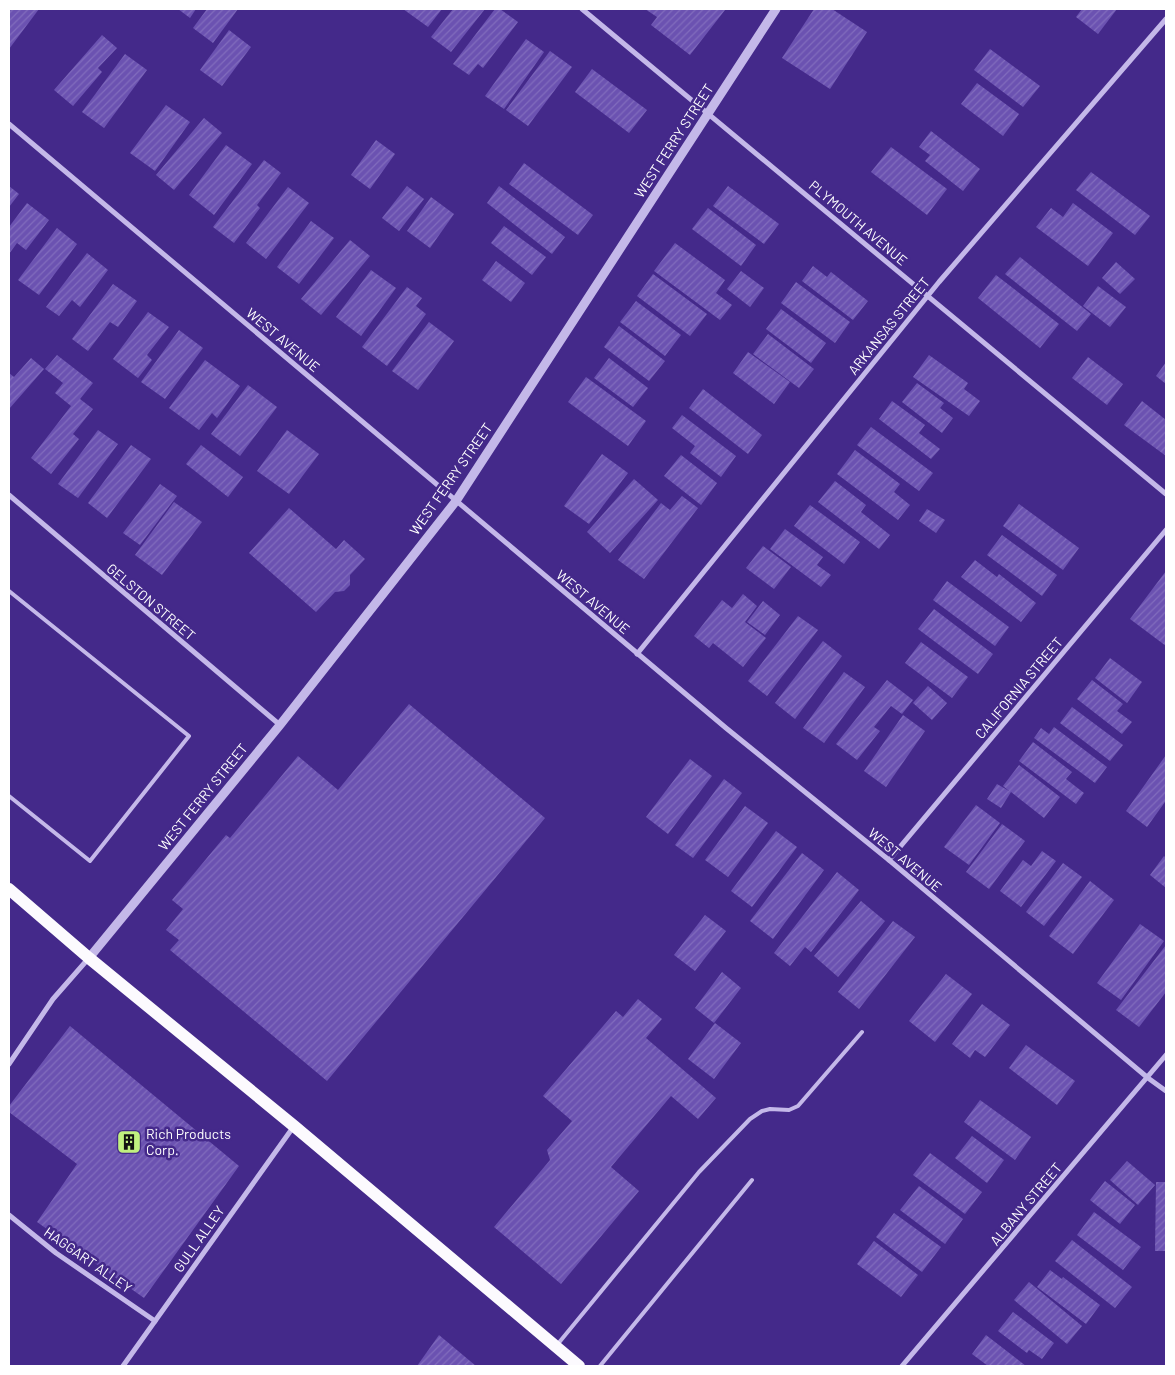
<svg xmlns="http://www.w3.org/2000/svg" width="1175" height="1375" viewBox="0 0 1175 1375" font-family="Barlow,sans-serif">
  <defs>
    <pattern id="building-hatch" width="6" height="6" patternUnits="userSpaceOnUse" patternTransform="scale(1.25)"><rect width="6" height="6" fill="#6b52b1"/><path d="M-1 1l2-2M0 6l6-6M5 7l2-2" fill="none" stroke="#816cbd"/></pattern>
  </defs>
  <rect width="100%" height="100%" fill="#44298a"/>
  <g fill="url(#building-hatch)">
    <path d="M9,9h30l-30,40z"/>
    <path d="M178,9h18l-6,9z"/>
    <path d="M207,9h31l-25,34 -20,-15z"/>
    <path d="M403,9h39l-14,18z"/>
    <path d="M453,9h32l-34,43 -20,-15z"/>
    <path d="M495,9h5l18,13 -35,46 -5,-4 -9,11 -16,-11z"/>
    <path d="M645,9h78l2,1 -35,45 -39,-30 6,-8z"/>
    <path d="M814,9h18l35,23 -37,57 -48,-31z"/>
    <path d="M1082,9h35l-19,25 -22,-17z"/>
    <path d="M229,30l22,17 -29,39 -22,-16z"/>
    <path d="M102,35l15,13 -19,20 4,4 -29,34 -19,-16z"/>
    <path d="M526,39l18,13 -40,57 -19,-13z"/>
    <path d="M990,49l50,37 -17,21 -49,-37z"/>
    <path d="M550,51l22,16 -44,59 -22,-16z"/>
    <path d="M125,54l22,16 -43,58 -22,-16z"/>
    <path d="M592,69l55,41 -18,23 -54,-41z"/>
    <path d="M977,83l42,31 -16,22 -42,-32z"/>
    <path d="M166,105l24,17 -35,49 -25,-18z"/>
    <path d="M204,118l18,15 -48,57 -18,-15z"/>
    <path d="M931,131l49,38 -17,22 -38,-30 5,-6 -11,-8z"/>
    <path d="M376,140l19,14 -25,35 -19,-14z"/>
    <path d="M226,145l26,19 -38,51 -25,-20z"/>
    <path d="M891,147l56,42 -20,26 -56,-43z"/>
    <path d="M264,160l17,13 -24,32 3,3 -26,35 -21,-16z"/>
    <path d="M524,163l69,52 -15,20 -69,-51z"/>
    <path d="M1091,172l59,44 -15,19 -59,-45z"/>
    <path d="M9,186l10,8 -10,13z"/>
    <path d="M407,186l17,13 -25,32 -17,-13z"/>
    <path d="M499,186l66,51 -13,17 -65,-51z"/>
    <path d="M728,186l51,38 -15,20 -51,-38z"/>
    <path d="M288,187l21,16 -43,56 -20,-16z"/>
    <path d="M431,197l23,17 -24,34 -23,-17z"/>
    <path d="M27,203l22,17 -23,30 -9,-7 -8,11v-27z"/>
    <path d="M1073,203l40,30 -25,33 -52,-39 15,-19 12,9z"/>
    <path d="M708,208l48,37 -15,21 -49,-37z"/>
    <path d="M311,221l23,17 -35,46 -22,-17z"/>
    <path d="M504,226l42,31 -14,18 -41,-32z"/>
    <path d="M57,228l20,16 -38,51 -21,-15z"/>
    <path d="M350,240l20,16 -49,59 -20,-16z"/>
    <path d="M675,243l50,37 -9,13 16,12 -12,15 -66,-49z"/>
    <path d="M87,253l21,17 -28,37 -8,-7 -13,16 -13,-9z"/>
    <path d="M1020,257l71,57 -14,17 -72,-57z"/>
    <path d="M496,261l29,22 -14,19 -29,-22z"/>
    <path d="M1116,262l19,17 -15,15 -18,-16z"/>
    <path d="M813,266l14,11 4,-5 37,29 -15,19 -51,-39z"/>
    <path d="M371,270l25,18 -35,48 -25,-19z"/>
    <path d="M741,271l23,17 -14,19 -23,-18z"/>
    <path d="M653,274l54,40 -17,22 -53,-40z"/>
    <path d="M996,275l63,49 -19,24 -62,-50z"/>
    <path d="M796,282l54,40 -15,21 -54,-40z"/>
    <path d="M113,284l24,17 -19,26 -8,-5 -22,29 -16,-12z"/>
    <path d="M1098,286l28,21 -16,20 -27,-21z"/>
    <path d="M407,287l15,11 -6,8 10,8 -39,52 -25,-19z"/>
    <path d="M636,301l45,34 -16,21 -45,-34z"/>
    <path d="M781,309l45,34 -15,20 -45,-34z"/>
    <path d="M148,312l21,15 -22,28 5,5 -14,18 -25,-19z"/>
    <path d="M429,322l25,19 -36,49 -26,-19z"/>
    <path d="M619,326l46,35 -16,20 -45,-34z"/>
    <path d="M179,330l24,18 -38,51 -24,-17z"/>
    <path d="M768,334l46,35 -15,19 -46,-34z"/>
    <path d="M748,352l42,30 -16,22 -41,-31z"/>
    <path d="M57,355l36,28 -13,16 13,10 -20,25 6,5 -28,35 -20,-16 40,-52 -16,-13 8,-10 -18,-14z"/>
    <path d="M929,355l39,28 -4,6 16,12 -11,15 -56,-39z"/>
    <path d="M1088,357l35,27 -16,21 -35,-27z"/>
    <path d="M31,358l13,11 -35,40v-36l5,4z"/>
    <path d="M609,358l39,30 -15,19 -39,-29z"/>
    <path d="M205,360l35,26 -23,32 -5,-5 -13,17 -30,-22z"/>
    <path d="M1166,362v22l-10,-8z"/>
    <path d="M586,377l60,44 -18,25 -60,-44z"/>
    <path d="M917,383l27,20 -4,5 13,10 -11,15 -40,-31z"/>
    <path d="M248,385l29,22 -37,49 -29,-22z"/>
    <path d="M703,389l59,46 -14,19 -59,-46z"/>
    <path d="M892,401l33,24 -6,8 21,16 -9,10 -52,-40z"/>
    <path d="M1142,401l24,19v36l-42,-31z"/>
    <path d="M682,415l54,41 -15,21 -31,-24 5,-7 -23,-18z"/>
    <path d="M871,427l62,46 -14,18 -62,-46z"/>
    <path d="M98,430l20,14 -40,54 -20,-14z"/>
    <path d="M287,430l32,24 -30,40 -32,-23z"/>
    <path d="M131,445l20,14 -44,59 -19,-15z"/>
    <path d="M201,445l42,32 -15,20 -42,-33z"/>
    <path d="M855,450l45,34 -6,8 16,13 -12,15 -61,-46z"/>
    <path d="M602,454l26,19 -39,51 -25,-18z"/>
    <path d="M681,455l36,28 -16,22 -37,-29z"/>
    <path d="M634,479l24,21 -48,53 -23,-21z"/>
    <path d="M835,481l31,24 -5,7 29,23 -11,14 -61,-47z"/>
    <path d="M160,484l17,12 -37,49 -17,-12z"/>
    <path d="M682,496l16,12 -54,71 -26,-19 43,-57 9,7z"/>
    <path d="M174,502l28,20 -40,53 -27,-20z"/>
    <path d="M1019,504l60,44 -16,22 -60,-44z"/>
    <path d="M810,505l50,37 -16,22 -50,-38z"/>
    <path d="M289,508l47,41 8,-9 21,19 -15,16v10l-6,6 -9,1 -19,20 -67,-59z"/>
    <path d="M927,509l18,11 -9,13 -17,-12z"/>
    <path d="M785,529l38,28 -6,8 14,10 -10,12 -51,-38z"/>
    <path d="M1002,535l55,40 -15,21 -55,-41z"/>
    <path d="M763,546l28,21 -17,22 -28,-21z"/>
    <path d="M975,560l22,17 2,-3 37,29 -15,19 -60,-45z"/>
    <path d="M1166,571v75l-36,-27z"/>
    <path d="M947,581l62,46 -14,19 -62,-46z"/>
    <path d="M743,594l14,12 -12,16 21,16 -23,29 -30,-24 -4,5 -15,-12 28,-36 10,8z"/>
    <path d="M763,601l17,14 -15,20 -18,-13z"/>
    <path d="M934,609l59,45 -15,20 -60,-45z"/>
    <path d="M798,616l20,14 -51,66 -19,-15z"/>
    <path d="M823,641l19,15 -47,63 -20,-16z"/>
    <path d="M921,642l47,35 -16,21 -47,-35z"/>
    <path d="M1110,658l32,24 -15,21 -32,-25z"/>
    <path d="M844,672l21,15 -41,56 -21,-15z"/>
    <path d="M887,680l26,20 -11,14 -11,-8 -17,21 6,4 -23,29 -21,-16z"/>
    <path d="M1092,680l31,24 -6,7 15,11 -10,12 -45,-35z"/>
    <path d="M928,686l19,17 -15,17 -19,-17z"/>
    <path d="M409,704l136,114 -218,263 -157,-131 9,-10 -13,-10 17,-21 -11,-9 54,-65 4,3 68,-82 40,34z"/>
    <path d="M1072,707l51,38 -13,16 -50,-38z"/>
    <path d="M903,715l22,16 -39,56 -22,-16z"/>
    <path d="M1054,727l53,40 -12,16 -61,-45 7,-10 8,6z"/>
    <path d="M1033,742l39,30 -6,7 18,14 -8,11 -57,-43z"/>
    <path d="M1166,755v48l-1,-1 -18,25 -21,-16z"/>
    <path d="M690,759l22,17 -44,58 -22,-17z"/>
    <path d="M1019,765l41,32 -16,21 -33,-26 -10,16 -14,-9 10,-15 12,7 -6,-5z"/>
    <path d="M724,779l18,14 -49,65 -18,-13z"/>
    <path d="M976,805l24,18 -31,42 -25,-18z"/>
    <path d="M745,806l23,17 -40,54 -23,-17z"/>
    <path d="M1002,824l23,17 -36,48 -23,-17z"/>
    <path d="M776,831l21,16 -45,60 -21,-16z"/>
    <path d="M1042,851l14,10 -35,46 -21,-16 23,-31 8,6z"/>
    <path d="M802,853l22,17 -51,69 -23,-18z"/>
    <path d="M1164,856l2,2v30l-16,-13z"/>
    <path d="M1063,863l19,14 -38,49 -18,-14z"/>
    <path d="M837,872l22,18 -48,62 -6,-5 -15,19 -16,-13z"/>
    <path d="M1090,881l24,19 -41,54 -24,-18z"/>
    <path d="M861,901l24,20 -47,56 -24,-21z"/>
    <path d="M705,915l21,16 -31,40 -21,-16z"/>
    <path d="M893,921l22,16 -56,72 -21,-17z"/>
    <path d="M1140,924l24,17 -43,59 -24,-17z"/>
    <path d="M1166,945v47l-27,35 -23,-17z"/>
    <path d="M722,972l19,16 -27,35 -19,-15z"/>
    <path d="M946,974l26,20 -37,48 -26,-21z"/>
    <path d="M638,999l24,20 -16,19 70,60 -18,21 -27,-23 -60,71 28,24 -78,93 -67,-57 56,-67 -3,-10 25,-29 -29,-25 73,-85 7,6z"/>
    <path d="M982,1004l28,21 -25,32 -10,-7 -5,8 -18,-14z"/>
    <path d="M715,1023l26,20 -27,36 -26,-20z"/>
    <path d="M70,1026l169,140 -95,132 -107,-76 40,-58 -68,-52v-6z"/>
    <path d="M1026,1045l49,36 -18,24 -48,-37z"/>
    <path d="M980,1100l51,37 -16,23 -51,-38z"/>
    <path d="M972,1136l32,24 -17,23 -32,-25z"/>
    <path d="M930,1153l52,39 -17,22 -52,-39z"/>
    <path d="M1127,1161l28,24 -17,20 -28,-25z"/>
    <path d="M1105,1181l30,24 -15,19 -30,-24z"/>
    <path d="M1156,1182h10v69h-11z"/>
    <path d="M919,1186l44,33 -18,25 -45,-34z"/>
    <path d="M1094,1212l47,35 -18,23 -46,-35z"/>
    <path d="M894,1213l47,34 -19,25 -46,-35z"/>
    <path d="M1072,1240l60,47 -17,21 -60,-47z"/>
    <path d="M874,1241l44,34 -17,22 -44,-33z"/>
    <path d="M1050,1270l12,9 1,-2 37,28 -14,19 -49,-37z"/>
    <path d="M1029,1282l53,44 -15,18 -53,-44z"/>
    <path d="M1013,1312l41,31 -12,16 -13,-9 -2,3 -29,-22z"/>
    <path d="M439,1335l37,31h-59z"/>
    <path d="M986,1335l40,31h-38l-16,-12z"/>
  </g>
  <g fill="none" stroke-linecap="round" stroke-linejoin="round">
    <g stroke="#c4b8e9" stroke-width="4">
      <path d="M9,591l180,145 -99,125 -81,-65"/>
      <path d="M557,1345l142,-173 51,-53 12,-8 8,-2 19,1 9,-4 64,-74"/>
      <path d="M600,1366l152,-186"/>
    </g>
    <g stroke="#c4b8e9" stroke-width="5">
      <path d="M582,9l584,485"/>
      <path d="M9,124l717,604 163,132 259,218 18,13"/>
      <path d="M9,495l271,230"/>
      <path d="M637,654l302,-372 227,-263"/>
      <path d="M889,860l277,-330"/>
      <path d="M9,1064l44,-65 35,-40"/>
      <path d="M9,1215l47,38 99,68"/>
      <path d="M123,1366l171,-240"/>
      <path d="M902,1366l264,-311"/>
    </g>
    <path stroke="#c4b8e9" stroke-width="9" d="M89,958l191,-233 176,-224 320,-492"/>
    <path stroke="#fcfafe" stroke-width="12" d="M9,889l80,69 205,168 285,240"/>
  </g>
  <defs>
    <symbol id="building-square" viewBox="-11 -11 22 22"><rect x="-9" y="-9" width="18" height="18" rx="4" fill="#c0f07f" stroke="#44298a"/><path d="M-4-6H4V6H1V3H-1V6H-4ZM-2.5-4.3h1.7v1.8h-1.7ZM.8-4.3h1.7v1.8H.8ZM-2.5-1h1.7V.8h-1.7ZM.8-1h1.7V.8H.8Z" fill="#111"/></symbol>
  </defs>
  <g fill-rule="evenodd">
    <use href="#building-square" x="115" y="1128" width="28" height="28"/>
  </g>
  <g text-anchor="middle" stroke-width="5" stroke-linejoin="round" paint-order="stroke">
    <g font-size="14" fill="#fff" stroke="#44298a">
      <text transform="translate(674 141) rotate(-57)" y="5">WEST FERRY STREET</text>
      <text transform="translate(858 223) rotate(40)" y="5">PLYMOUTH AVENUE</text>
      <text transform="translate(889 326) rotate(-51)" y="5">ARKANSAS STREET</text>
      <text transform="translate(283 340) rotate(40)" y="5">WEST AVENUE</text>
      <text transform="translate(451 479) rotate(-55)" y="5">WEST FERRY STREET</text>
      <text transform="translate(151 602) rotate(40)" y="5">GELSTON STREET</text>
      <text transform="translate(593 602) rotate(40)" y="5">WEST AVENUE</text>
      <text transform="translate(1019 688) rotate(-50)" y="5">CALIFORNIA STREET</text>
      <text transform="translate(203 797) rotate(-51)" y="5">WEST FERRY STREET</text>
      <text transform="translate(905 860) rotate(40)" y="5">WEST AVENUE</text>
      <text transform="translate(1026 1204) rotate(-50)" y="5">ALBANY STREET</text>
      <text transform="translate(199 1239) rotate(-55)" y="5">GULL ALLEY</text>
      <text transform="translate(88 1260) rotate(35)" y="5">HAGGART ALLEY</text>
    </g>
    <g font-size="14" fill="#fff" stroke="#44298a" text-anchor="start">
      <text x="146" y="1139">Rich Products<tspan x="146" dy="16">Corp.</tspan></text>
    </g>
  </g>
  <rect width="1175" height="1375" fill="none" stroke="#ffffff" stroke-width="20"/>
</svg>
